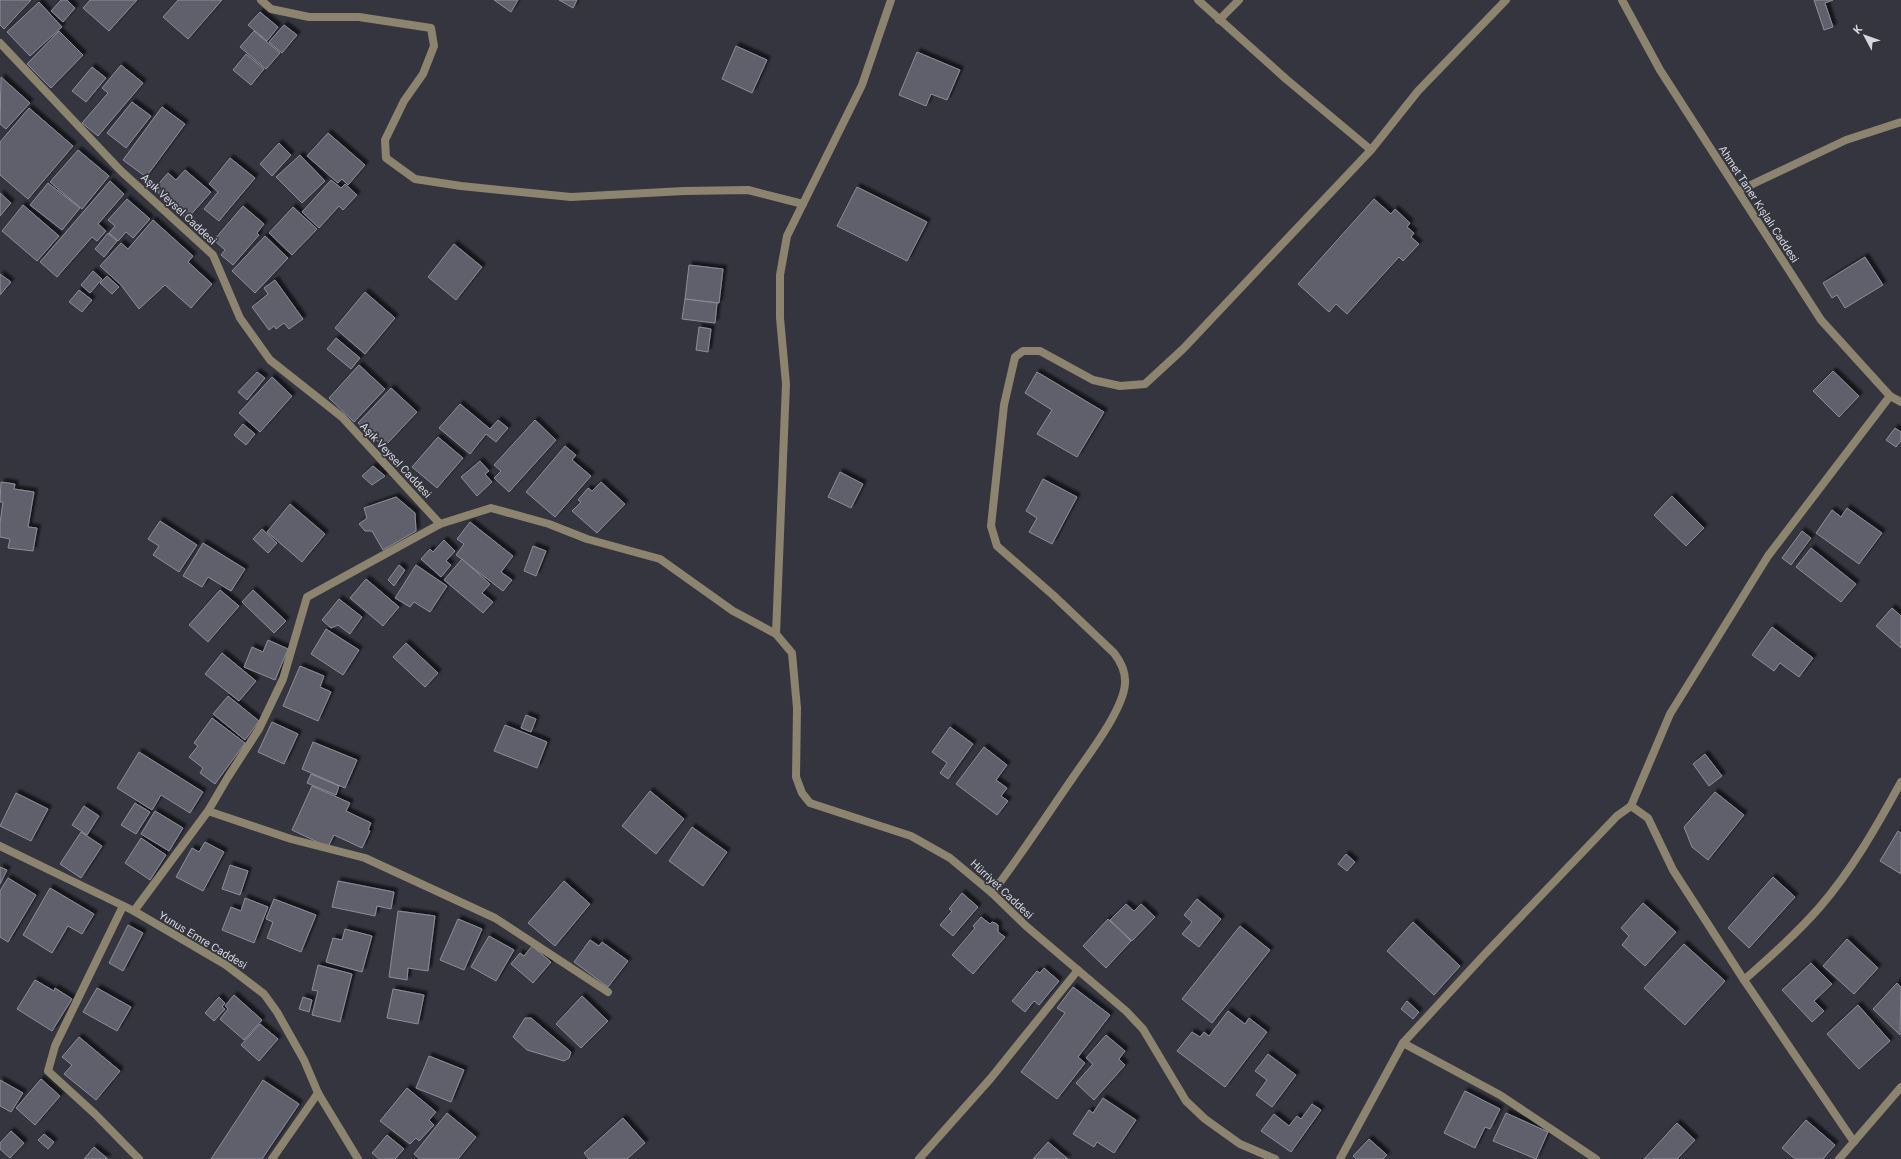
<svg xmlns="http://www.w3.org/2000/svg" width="1901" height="1159" viewBox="0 0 1901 1159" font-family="Roboto,sans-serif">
  <defs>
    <filter id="shadow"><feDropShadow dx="3.5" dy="-3.5" stdDeviation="1" flood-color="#0009"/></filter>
  </defs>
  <rect width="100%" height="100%" fill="#353540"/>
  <g fill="#60606c" stroke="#8c8d9a" filter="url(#shadow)">
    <path d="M0,0h31l-27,29 -4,-4z"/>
    <path d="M61,0h6l8,8 -12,14 -12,-11z"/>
    <path d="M90,0h47l-28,31 -26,-23z"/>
    <path d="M178,0h44l-34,39 -25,-22z"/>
    <path d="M494,0h24l-7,12z"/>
    <path d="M559,0h18l-4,8z"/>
    <path d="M1814,0h19l-8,3 8,24 -9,3z"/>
    <path d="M39,2l23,25 -32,29 -23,-24z"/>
    <path d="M260,12l18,15 -11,14 -19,-16z"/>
    <path d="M284,25l13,10 -15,18 -13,-11z"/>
    <path d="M59,31l24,24 -32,33 -24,-24z"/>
    <path d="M254,31l26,22 -14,16 -26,-22z"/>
    <path d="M736,46l31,14 -15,33 -30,-14z"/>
    <path d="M917,52l43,18 -13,30 -16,-6 -5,12 -27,-11z"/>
    <path d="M246,54l18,15 -13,16 -18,-15z"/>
    <path d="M121,65l22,18 -45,53 -16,-13 26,-30 -6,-5z"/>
    <path d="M92,67l14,11 -20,24 -14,-11z"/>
    <path d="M1,77l29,26 -24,26 -6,-5z"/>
    <path d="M132,102l19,14 -25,32 -19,-15z"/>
    <path d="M162,107l23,17 -39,53 -23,-17z"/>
    <path d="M29,108l44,38 -45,53 -28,-24v-33z"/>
    <path d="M328,133l37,32 -17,20 -6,-6 -4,4 -31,-27z"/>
    <path d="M279,143l12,12 -19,21 -12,-12z"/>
    <path d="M78,150l31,26 -27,33 -32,-27z"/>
    <path d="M300,155l25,26 -23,22 -26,-26z"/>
    <path d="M230,158l25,20 -36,43 -15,-12 14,-17 -9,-8z"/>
    <path d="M185,170l26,22 -24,27 -33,-30 14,-16 8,7z"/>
    <path d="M331,180l10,8 4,-4 12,11 -14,15 -4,-4 -20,22 -17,-16z"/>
    <path d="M110,181l14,13 -26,30 8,7 -9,10 -5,-4 -35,40 -17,-15z"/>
    <path d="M48,183l32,25 -18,22 -32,-25z"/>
    <path d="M857,187l70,35 -20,39 -70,-35z"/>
    <path d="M0,193l11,10 -11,13z"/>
    <path d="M127,199l23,20 -17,19 -7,-6 -8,9 -9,-8 6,-7 -7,-6z"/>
    <path d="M1374,199l17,15 4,-5 15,14 -3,4 7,6 -3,4 8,7 -16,17 -4,-4 -52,57 -11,-10 -7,8 -31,-28z"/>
    <path d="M23,205l36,31 -22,25 -35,-30z"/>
    <path d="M243,206l21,18 -7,9 2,2 -26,30 -12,-10 4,-5 -11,-10z"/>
    <path d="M293,207l24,22 -25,26 -23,-22z"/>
    <path d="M153,220l40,36 -5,6 24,22 -21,24 -26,-23 -26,24 -18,-24 -21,-19 21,-23 7,6z"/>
    <path d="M108,233l9,8 -13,16 -9,-8z"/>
    <path d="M265,236l23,22 -33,35 -23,-22z"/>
    <path d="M454,244l28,23 -26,33 -28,-23z"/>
    <path d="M1865,257l18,28 -38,23 -8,-13 -5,3 -9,-15z"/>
    <path d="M689,265l34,4 -4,34 -34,-4z"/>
    <path d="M93,271l9,8 -12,14 -9,-8z"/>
    <path d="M0,274l11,8 -11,13z"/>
    <path d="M107,276l12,11 -7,7 -12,-11z"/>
    <path d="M275,280l28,39 -14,10 -5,-6 -8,6 -2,-3 -5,4 -17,-23 16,-13 -4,-6z"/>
    <path d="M79,290l13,10 -10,12 -13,-10z"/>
    <path d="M365,292l30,26 -30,36 -30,-26z"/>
    <path d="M685,299l32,4 -2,20 -33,-4z"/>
    <path d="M699,327l12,2 -3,23 -12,-2z"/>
    <path d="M336,338l24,20 -9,11 -24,-20z"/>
    <path d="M359,365l26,24 -31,33 -25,-24z"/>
    <path d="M1833,371l26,25 -20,21 -26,-26z"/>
    <path d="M257,372l8,6 -18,22 -9,-8z"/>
    <path d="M1037,372l67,40 -27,45 -40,-23 15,-24 -27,-17z"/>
    <path d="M272,377l20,19 -32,36 -21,-19z"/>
    <path d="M391,388l26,24 -33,35 -26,-24z"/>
    <path d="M460,404l30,25 8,-9 10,8 -12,14 -10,-8 -16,20 -31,-26z"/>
    <path d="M535,420l21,20 -47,52 -15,-14 7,-7 -7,-6z"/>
    <path d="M243,424l12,10 -9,11 -12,-10z"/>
    <path d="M1895,428l6,4v9l-5,6 -10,-7z"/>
    <path d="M438,437l25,21 -26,30 -25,-21z"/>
    <path d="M565,446l11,9 -4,5 19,16 -36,41 -29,-25z"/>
    <path d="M480,461l9,10 -4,3 7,8 -15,14 -16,-19z"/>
    <path d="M373,466l12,10 -13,9 -10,-9z"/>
    <path d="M840,472l23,12 -12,24 -23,-11z"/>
    <path d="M1043,479l34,18 -25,47 -23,-12 8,-14 -11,-7z"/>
    <path d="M1,482l14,2 -1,5 20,3 -6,35 9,1 -4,23 -25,-3 2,-9 -10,-2v-14l3,-21h-3z"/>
    <path d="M601,482l24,22 -28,29 -25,-22 9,-9 -3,-2 10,-12 4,3z"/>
    <path d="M1672,496l32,32 -18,18 -32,-31z"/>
    <path d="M396,497l19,16 1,18 -33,19 -11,-19h-7l-6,-7 8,-6 -3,-10z"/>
    <path d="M290,504l35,30 -23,28 -35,-30z"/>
    <path d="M1847,508l35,25 -23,31 -43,-31 16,-23 9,7z"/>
    <path d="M160,521l37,24 -18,27 -26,-17 6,-9 -11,-7z"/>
    <path d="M470,522l43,34 -12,16 11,8 -9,11 -47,-36 8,-11 -7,-5z"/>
    <path d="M262,529l15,14 -9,10 -15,-14z"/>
    <path d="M1802,531l9,7 -20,27 -9,-7z"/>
    <path d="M444,540l11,11 -9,10 5,4 -10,12 -20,-18 9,-10 3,3z"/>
    <path d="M203,543l42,26 -14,22 -23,-14 -6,10 -19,-11z"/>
    <path d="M533,546l13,5 -10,25 -12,-5z"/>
    <path d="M1811,548l45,36 -15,18 -45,-35z"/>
    <path d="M462,559l28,25 -8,9 11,9 -10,11 -39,-33z"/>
    <path d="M399,565l6,5 -11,16 -6,-6z"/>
    <path d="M416,565l31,21 -17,26 -16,-10 -4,5 -15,-9z"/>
    <path d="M366,579l33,28 -16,19 -33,-28z"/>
    <path d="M220,590l19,16 -31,36 -19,-17z"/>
    <path d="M253,590l33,31 -12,12 -32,-31z"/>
    <path d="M339,599l23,18 -12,17 -12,-9 -7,3 -9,-8z"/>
    <path d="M1892,608l9,8v32l-25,-22z"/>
    <path d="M1772,627l41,31 -14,19 -19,-14 -6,8 -22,-16z"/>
    <path d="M326,629l33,21 -16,25 -32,-21z"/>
    <path d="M268,640l20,9 -13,31 -31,-13 8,-20 11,5z"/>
    <path d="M406,643l32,30 -13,14 -32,-30z"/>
    <path d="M222,653l34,28 -17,20 -34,-27z"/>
    <path d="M300,666l24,10 -4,11 11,5 -13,29 -35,-15z"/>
    <path d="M228,696l31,25 -14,19 -32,-26z"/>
    <path d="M526,715l10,4 -5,13 -10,-4z"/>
    <path d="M212,718l33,25 -30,41 -15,-11 3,-5 -14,-11 9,-11 -4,-3z"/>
    <path d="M272,722l26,12 -14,30 -26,-12z"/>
    <path d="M505,725l42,17 -10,26 -43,-17z"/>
    <path d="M950,727l23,17 -25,35 -8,-6 7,-10 -15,-11z"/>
    <path d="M313,742l44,18 -12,28 -43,-19z"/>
    <path d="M984,747l23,18 -11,15 11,8 -6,8 7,5 -11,14 -41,-31z"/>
    <path d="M139,752l64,40 -13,21 -29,-18 -9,15 -35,-22z"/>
    <path d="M1705,754l17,22 -13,10 -16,-22z"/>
    <path d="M311,774l28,12 -3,9 -29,-12z"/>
    <path d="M312,786l38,17 -4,8 25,12 -3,7 2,1 -8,17 -28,-13 -6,12 -36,-17z"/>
    <path d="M650,791l34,28 -28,35 -34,-28z"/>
    <path d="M1715,792l29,23 -36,45 -16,-13 -8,-20z"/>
    <path d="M16,793l32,16 -17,32 -31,-15z"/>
    <path d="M135,803l15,9 -14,22 -15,-9z"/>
    <path d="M84,806l15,10 -12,19 -15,-10z"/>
    <path d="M155,811l28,17 -14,23 -28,-17z"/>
    <path d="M692,827l35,25 -24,34 -34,-25z"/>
    <path d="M1898,831l3,2v41l-21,-13z"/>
    <path d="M81,832l21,14 -21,32 -21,-14z"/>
    <path d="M141,838l25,17 -16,25 -25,-17z"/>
    <path d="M205,842l19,10 -21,39 -27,-14 16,-29 7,4z"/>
    <path d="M1346,854l9,8 -8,9 -9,-7z"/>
    <path d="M230,865l18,6 -8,24 -18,-6z"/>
    <path d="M0,867l7,3 -7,14z"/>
    <path d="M1773,877l22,20 -46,51 -21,-20z"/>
    <path d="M8,878l28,17 -28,47 -8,-5v-46z"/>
    <path d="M338,881l56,11 -3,17 -14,-3 -2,10 -43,-9z"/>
    <path d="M564,881l26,23 -35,42 -27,-23z"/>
    <path d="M50,888l44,26 -12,20 -14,-8 -16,27 -29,-18z"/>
    <path d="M962,893l16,14 -25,29 -13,-11 12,-14 -3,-2z"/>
    <path d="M245,898l23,9 -14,36 -32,-13 9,-23 10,4z"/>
    <path d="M274,899l42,16 -15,37 -34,-14 6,-16 -7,-3z"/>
    <path d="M1197,899l24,20 -22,28 -17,-13 10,-12 -8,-7z"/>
    <path d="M1643,903l33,29 -31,34 -23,-21 7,-9 -8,-8z"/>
    <path d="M1126,904l8,7 7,-7 14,13 -23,24 -22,-21z"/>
    <path d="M398,911l37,5 -7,55 -20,-3 -1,12 -18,-3z"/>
    <path d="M981,917l9,7 2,-2 3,1 3,2v7l7,5 -32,37 -21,-19 23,-27 -2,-2z"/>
    <path d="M458,919l24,10 -18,41 -24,-10z"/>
    <path d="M1108,919l23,22 -25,27 -23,-22z"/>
    <path d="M1413,922l47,44 -26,29 -47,-44z"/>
    <path d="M128,925l15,8 -20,38 -14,-8z"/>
    <path d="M1240,926l30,24 -58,73 -30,-24z"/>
    <path d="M345,929l27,7 -10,36 -36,-10 7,-24 9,2z"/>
    <path d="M489,936l25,14 -18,31 -25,-14z"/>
    <path d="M1847,939l31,29 -24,26 -31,-28z"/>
    <path d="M590,940l9,6 3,-4 26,19 -20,26 -34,-25z"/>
    <path d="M1684,944l41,37 -40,44 -41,-37z"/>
    <path d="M532,946l19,16 -18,21 -22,-19 9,-11 4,3z"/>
    <path d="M1811,963l21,21 -18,17 10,10 -12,11 -30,-32z"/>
    <path d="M318,965l34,9 -12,48 -28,-7 6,-24 -6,-1z"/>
    <path d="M1044,968l15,13 -20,24 -5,-4 -9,11 -13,-11 25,-30 3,2z"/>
    <path d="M35,980l19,11 1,-3 17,11 -20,32 -35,-22z"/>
    <path d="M1897,983l4,4 -1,48 -27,-26z"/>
    <path d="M1073,987l37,28 -32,42 7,6 -28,36 -36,-27 44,-59 -8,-5z"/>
    <path d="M97,988l34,19 -14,24 -34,-19z"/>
    <path d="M393,989l31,6 -6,29 -31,-6z"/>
    <path d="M234,995l28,25 -18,20 -24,-21 8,-10 -3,-3z"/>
    <path d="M582,996l26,25 -27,27 -25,-24z"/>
    <path d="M219,997l6,6 -3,4 3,2 -11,12 -9,-8z"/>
    <path d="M303,997l9,3 -3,12 -10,-3z"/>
    <path d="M1407,1001l12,11 -6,7 -12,-10z"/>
    <path d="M1858,1005l32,36 -31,28 -32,-35z"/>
    <path d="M1228,1011l17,13 4,-6 18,14 -42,55 -48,-36 15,-19 8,5 4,-5 5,4z"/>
    <path d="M525,1018h6l40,34 -2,6 -5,3 -37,-11 -14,-13z"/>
    <path d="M260,1024l18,15 -19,22 -18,-16z"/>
    <path d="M1106,1035l19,16 -6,8 6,6 -31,35 -18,-17 17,-19 -7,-6z"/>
    <path d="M79,1037l41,34 -24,29 -32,-26 8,-9 -10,-8z"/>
    <path d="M1268,1054l28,21 -24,32 -16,-12 11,-15 -12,-9z"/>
    <path d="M429,1056l35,14 -13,32 -35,-14z"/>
    <path d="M41,1079l19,17 -25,29 -19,-17z"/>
    <path d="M0,1080l23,13 -12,19 -11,-6z"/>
    <path d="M263,1080l36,24 -37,55h-51z"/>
    <path d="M407,1088l29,24 -7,8 5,5 -15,16 -3,-3 -6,6 -30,-23z"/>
    <path d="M1465,1091l35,18 -10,20 -5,-2 -10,21 -31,-15z"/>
    <path d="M1103,1098l33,22 -22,33 -17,-11 -3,5 -21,-13 16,-24 4,3z"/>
    <path d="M1312,1104l9,6 -30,42 -30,-21 13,-17 15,12 8,-10 4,3z"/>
    <path d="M447,1113l29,24 -18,22h-38l-6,-5z"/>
    <path d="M1506,1113l42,19 -12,27 -43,-18z"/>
    <path d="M623,1118l22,25 -18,16h-38l-5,-6z"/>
    <path d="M1806,1120l29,25 -12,14h-28l-13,-11z"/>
    <path d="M1677,1123l18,17 -18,19h-33z"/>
    <path d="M11,1131l13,12 -14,15 -10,-9v-6z"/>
    <path d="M44,1134l10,8 -6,7 -10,-9z"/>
    <path d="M387,1135l17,14 -9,10h-16l-7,-6z"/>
    <path d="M1369,1139l18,16 -4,4h-26l-4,-3z"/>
    <path d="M1048,1142l20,17h-35z"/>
    <path d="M94,1147l14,12h-24z"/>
  </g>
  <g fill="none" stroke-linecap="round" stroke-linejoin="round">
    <path stroke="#8c846f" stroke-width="8" d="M1219,20l20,-20"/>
    <g stroke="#8c846f" stroke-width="8">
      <path d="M261,0l10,9 38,8h50l72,11 3,18 -11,28 -19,27 -19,39 1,18 29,21 46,7 110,11 113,-6 64,-1 55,14"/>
      <path d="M1198,0l88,79 85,71"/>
      <path d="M1738,191l108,-51 55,-18"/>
      <path d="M1631,806l39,-92 98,-158 122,-160"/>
      <path d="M208,811l83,28 74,19 130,60 113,74"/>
      <path d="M992,893c29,-38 55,-78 82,-117 15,-22 49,-66 51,-92 1,-12 -4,-22 -11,-31l-61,-58 -56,-49 -6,-20 13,-121 11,-48 8,-6h17l53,29 27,6 25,-2 38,-35 188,-199 47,-59 88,-91"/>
      <path d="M123,906l-68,140 -7,25 47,43 44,45"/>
      <path d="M134,911l74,-100 20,-34 31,-48 24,-50 24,-82 133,-73 51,-16 58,16 38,15 73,20 73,52 43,23 10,-250 -6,-66v-43l7,-39 75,-151 29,-85"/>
      <path d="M1744,980c26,-23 52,-46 75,-72 33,-38 58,-82 82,-126"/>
      <path d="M1403,1043l97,52 96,64"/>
      <path d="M272,1159l46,-66"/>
      <path d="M919,1159l72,-81 87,-108"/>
      <path d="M1340,1159l63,-116 81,-88 133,-139 14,-10 17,12 25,52 71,110 110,162"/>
    </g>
    <g stroke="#8c846f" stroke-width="8">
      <path d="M1622,0l38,70 161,250 69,76 11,6"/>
      <path d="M0,43l121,128 92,84 27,63 30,42 72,57 98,107"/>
      <path d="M776,634l16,19 5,55 -1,69 6,16 8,10 101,33 39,22 42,35 34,33 100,85 17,18 43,72 19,18 35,25 35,15"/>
      <path d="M0,846l134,65 92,54 38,29 13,18 27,48 14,33 40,66"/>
      <path d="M1839,1159l62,-72"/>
    </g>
  </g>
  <g text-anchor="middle" stroke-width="3.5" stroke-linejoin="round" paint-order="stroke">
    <g font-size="11" fill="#d7d7de" stroke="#353540">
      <text transform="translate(1759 204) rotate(57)" y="4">Ahmet Taner Kışlalı Caddesi</text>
      <text transform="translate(179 209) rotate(43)" y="4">Aşık Veysel Caddesi</text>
      <text transform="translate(396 460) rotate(47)" y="4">Aşık Veysel Caddesi</text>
      <text transform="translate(1002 889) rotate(43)" y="4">Hürriyet Caddesi</text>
      <text transform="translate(203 940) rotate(31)" y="4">Yunus Emre Caddesi</text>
    </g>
  </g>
  <g transform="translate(1865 36) rotate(311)" stroke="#353540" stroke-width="3" paint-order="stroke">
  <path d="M0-3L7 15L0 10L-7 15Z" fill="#d7d7de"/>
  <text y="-6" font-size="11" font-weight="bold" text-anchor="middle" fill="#d7d7de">K</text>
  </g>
</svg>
